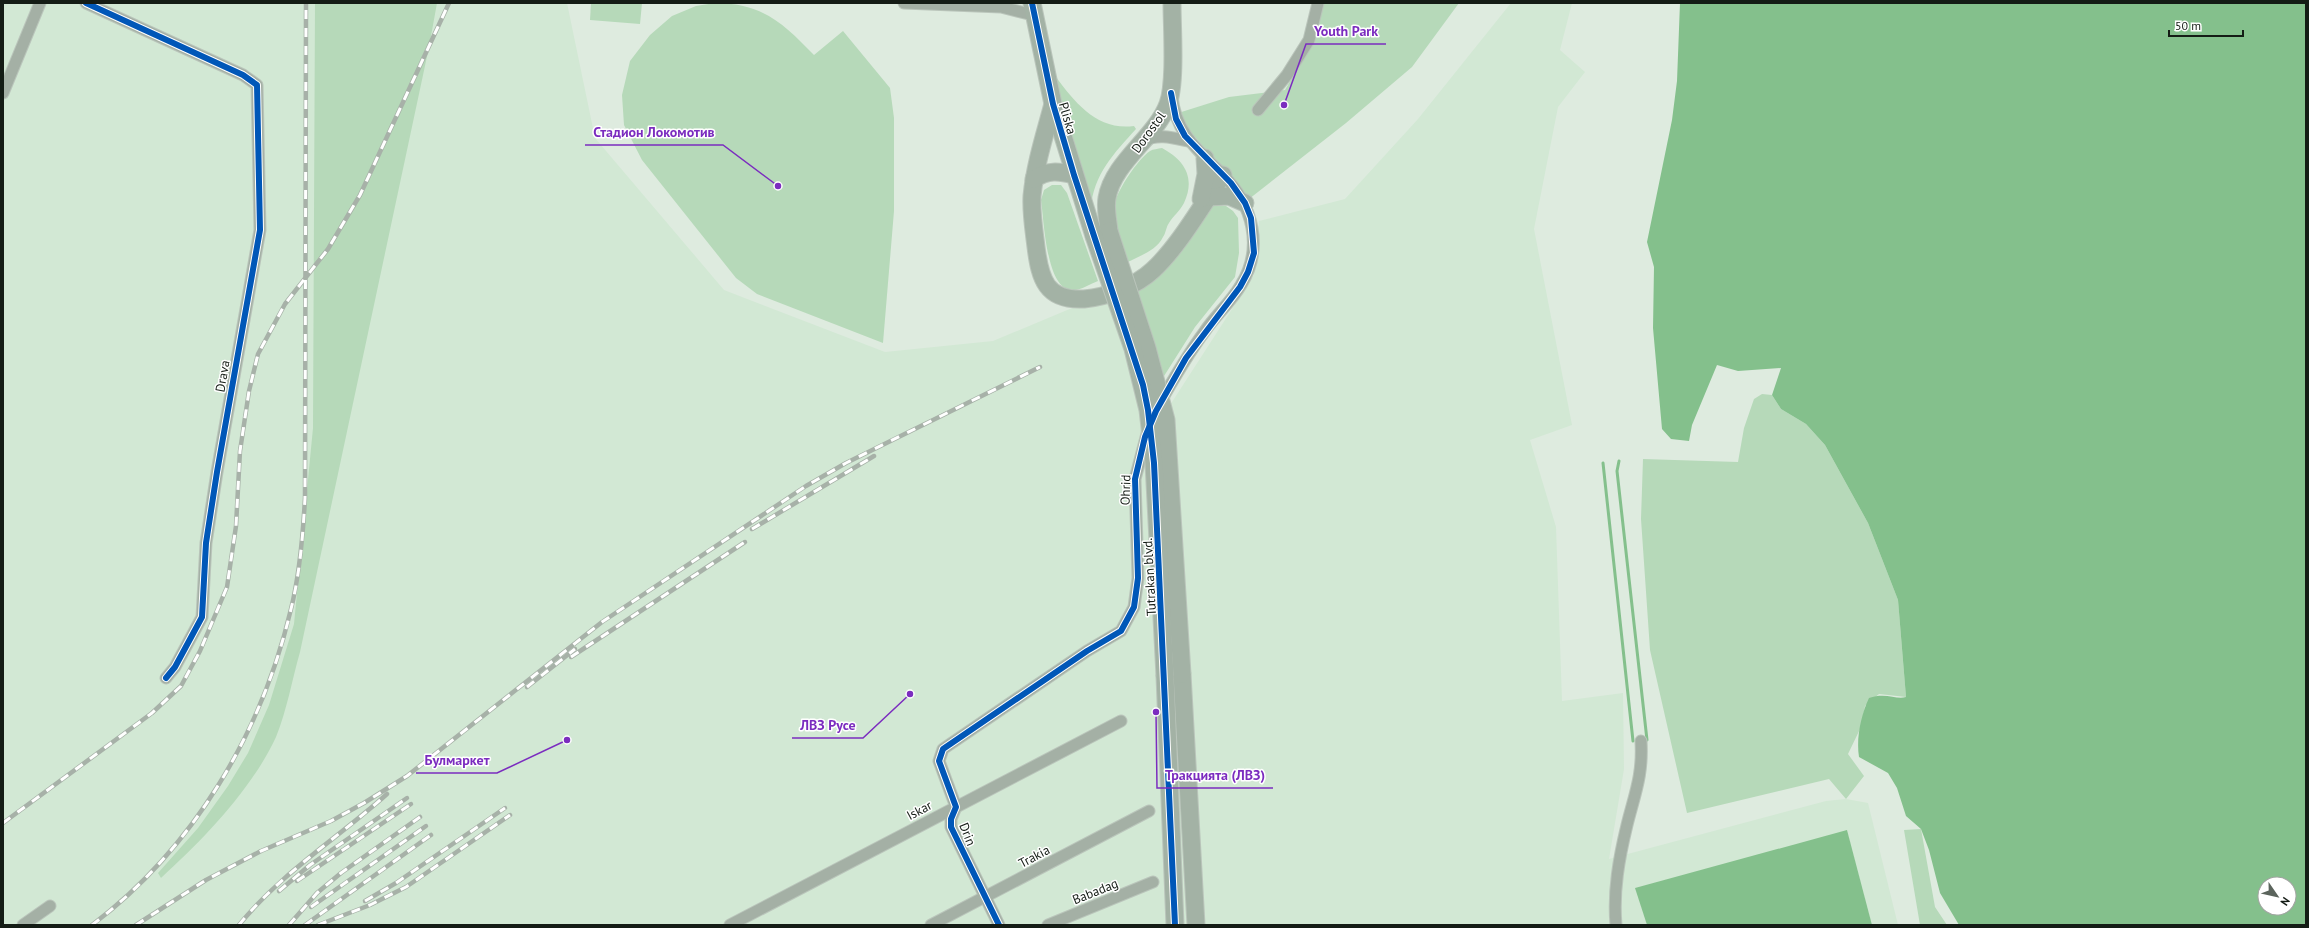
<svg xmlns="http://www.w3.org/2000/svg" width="2309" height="928" viewBox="0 0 2309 928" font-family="'PT Sans',sans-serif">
  <rect width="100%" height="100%" fill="#deebdf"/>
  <path fill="#d2e8d4" d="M3,3h564l28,135 129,152 161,62 108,-11 79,-33 59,-17 32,125 91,-141 5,-54 86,-22 73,-80 93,-116h61l-12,47 25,22 -27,35 -24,122 38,196 -42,15 26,87 6,174 61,-8 1,76 -15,90 217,-58 20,-2 22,4 30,122h-26l-25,-94 -211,57 11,37h-1644z"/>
  <g fill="#b6d9b9">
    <path d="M315,3h122l-8,44 -129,605c-8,28 -13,58 -24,85 -24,52 -73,103 -115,141l-3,-5 40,-45 30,-42 20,-33 21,-48 25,-81 19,-196z"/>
    <path d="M591,3h51l-2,21 -50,-4z"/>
    <path d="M715,3c47,0 68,20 99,52l29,-24 47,57 4,30v93l-11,132 -126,-49 -21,-16 -94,-118 -18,-35 -2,-30 8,-34 20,-26 22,-19 24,-10z"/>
    <path d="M1321,3h138l-47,64 -66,56 -97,76 -74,-85 54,-17 56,-7 28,-48z"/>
    <path d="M1056,77c19,26 42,54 78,49l2,3c-21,23 -43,46 -45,79l-36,-123z"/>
    <path d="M1162,148c22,12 34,29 22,55 -4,8 -11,13 -15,20 -3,4 -3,10 -6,14 -7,14 -22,18 -35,25 -6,-18 -14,-35 -14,-54 0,-14 24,-49 36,-57 3,-2 8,-2 12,-3z"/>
    <path d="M1052,185h9l6,8 31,88c-8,3 -18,10 -26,9 -26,0 -28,-71 -31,-90l3,-10z"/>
    <path d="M1214,205l12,1 7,5 5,7 1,35 -4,24 -40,50 -36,57 -25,-93 27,-18 9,-8 35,-58z"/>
    <path d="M1762,394l10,1 9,14 25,15 19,21 43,78 30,77 8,97 -27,-3 -14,12 -4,21 -13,27 16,22 -18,23 -17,-20 -142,34 -37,-163 -9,-131 2,-60 95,3 6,-34 10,-29z"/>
    <path d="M1921,829l14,78 12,18h-27l-16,-95z"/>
  </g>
  <g fill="#84c08c" fill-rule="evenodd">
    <path d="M1680,3h626v922h-347l-19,-32 -11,-43 -8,-21 -15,-13 -9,-28 -9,-15 -29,-16c-3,-19 2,-42 10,-59 17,-6 27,2 37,-1l-8,-97 -30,-77 -43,-78 -19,-21 -25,-15 -9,-14 9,-27 -43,3 -21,-6 -25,60 -3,16 -18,-2 -9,-10 -9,-101 1,-61 -7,-25 25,-122 5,-39zM2265,884h24v24h-24z"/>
    <path d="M1847,830l25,95h-225l-12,-37z"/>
  </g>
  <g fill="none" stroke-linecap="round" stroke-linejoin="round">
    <g stroke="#84c08c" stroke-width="3">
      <path d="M1619,461l-2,10 30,269"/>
      <path d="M1603,463l30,278"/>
    </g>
    <defs>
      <g id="minor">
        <path d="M86,3l157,72 14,10 3,145 -43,242 -11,71 -4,74 -27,50 -9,11"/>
        <path d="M904,3l97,4 32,8"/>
        <path d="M3,93l37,-90"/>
        <path d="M1258,110l29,-35 22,-35 9,-37"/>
        <path d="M1144,141c13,-8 30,-3 44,0"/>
        <path d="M1160,403c14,-25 28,-49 45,-72 11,-16 26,-29 36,-46 23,-37 12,-80 -18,-110 -24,-24 -48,-42 -51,-79"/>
        <path d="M23,925l27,-19"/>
        <path d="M730,925l391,-204"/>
        <path d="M931,925l218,-114"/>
        <path d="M999,925l-48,-98v-8l5,-12 -17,-46 4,-12 144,-98 34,-20 13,-24 4,-29 -3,-99 13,-49"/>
        <path d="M1048,925l105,-43"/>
        <path d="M1616,925c-3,-34 3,-67 11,-100 8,-32 16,-50 14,-84"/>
      </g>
      <g id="primary">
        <path d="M1032,3l21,101 41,132"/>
        <path d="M1053,104c-8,30 -18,61 -21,92 -1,17 2,34 4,51 4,32 10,54 48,52 23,-2 52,-13 69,-29 26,-24 49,-65 70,-95"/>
        <path d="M1034,179c14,-9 24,-8 40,-4"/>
        <path d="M1207,197l22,-1 16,7"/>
        <path d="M1201,199l5,-25 -1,-16"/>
        <path d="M1109,231c-1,-11 -4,-22 -2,-33 6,-36 49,-61 61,-94 8,-22 4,-76 4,-101"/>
        <path d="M1182,674l14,251"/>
        <path d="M1165,676l10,249"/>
      </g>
    </defs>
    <use href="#minor" stroke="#bac5bb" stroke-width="13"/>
    <use href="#primary" stroke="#bac5bb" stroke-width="19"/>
    <use href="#minor" stroke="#a4b0a5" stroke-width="11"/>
    <use href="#primary" stroke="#a3b2a5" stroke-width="17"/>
    <defs>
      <g id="rail">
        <path d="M752,529l122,-73"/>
        <path d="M571,657l174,-115"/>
        <path d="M527,687l48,-38"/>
        <path d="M3,823l149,-110 29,-27 19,-35 27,-64 9,-61 4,-75 9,-60 9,-37 27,-50 43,-55 32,-54 89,-192"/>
        <path d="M297,881l114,-77"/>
        <path d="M279,891l31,-26 97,-67"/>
        <path d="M365,901l31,-18 109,-75"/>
        <path d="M311,907l115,-81"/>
        <path d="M92,925c102,-77 170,-193 199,-316 9,-36 12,-74 14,-111l1,-495"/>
        <path d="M136,925l70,-45 55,-29 70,-30 33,-18 43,-27 195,-154 204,-136 40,-23 194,-96"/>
        <path d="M239,925c42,-52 99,-87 148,-131"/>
        <path d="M289,925l28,-32 24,-20 79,-56"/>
        <path d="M305,925l126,-90"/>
        <path d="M318,925l52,-20 36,-18 104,-72"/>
      </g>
    </defs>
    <use href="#rail" stroke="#a7b1a8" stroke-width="4.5"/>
    <use href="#rail" stroke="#fff" stroke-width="3" stroke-dasharray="9" stroke-linecap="butt"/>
    <defs>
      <g id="primary-bridge">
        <path d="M1109,231l38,117 19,72 16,254"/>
        <path d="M1094,236l39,113 15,61 6,53 11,213"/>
      </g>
    </defs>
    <use href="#primary-bridge" stroke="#bac5bb" stroke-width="19" stroke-linecap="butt"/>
    <use href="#primary-bridge" stroke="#a3b2a5" stroke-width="17"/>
    <defs>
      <g id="cycleway">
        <path d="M86,3l157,72 14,10 3,145 -43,242 -11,71 -4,74 -27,50 -9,11"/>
        <path d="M1032,3l21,101 21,71 69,210 5,25 6,53 21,462"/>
        <path d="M999,925l-48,-98v-8l5,-12 -17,-46 4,-12 144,-98 34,-20 13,-24 4,-29 -3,-99 10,-42 11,-26 30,-53 54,-71 8,-15 6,-19 -3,-35 -6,-15 -14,-20 -46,-47 -9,-17 -5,-26"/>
      </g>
    </defs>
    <use href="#cycleway" stroke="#fff" stroke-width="8"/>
    <use href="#cycleway" stroke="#0057b8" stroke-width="6"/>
  </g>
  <g text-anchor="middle" stroke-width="3" stroke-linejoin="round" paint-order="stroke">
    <g font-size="13" fill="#141c15" stroke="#fff">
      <text transform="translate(1068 118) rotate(74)" y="5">Pliska</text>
      <text transform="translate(1148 132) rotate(-54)" y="5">Dorostol</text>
      <text transform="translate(222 376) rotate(-80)" y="5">Drava</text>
      <text transform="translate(1125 490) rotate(-88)" y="5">Ohrid</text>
      <text transform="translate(1149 577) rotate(-93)" y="5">Tutrakan blvd.</text>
      <text transform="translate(919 810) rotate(-28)" y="5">Iskar</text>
      <text transform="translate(968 834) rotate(68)" y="5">Drin</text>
      <text transform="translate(1034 856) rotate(-28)" y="5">Trakia</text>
      <text transform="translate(1095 891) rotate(-22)" y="5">Babadag</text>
    </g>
  </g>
  <path fill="none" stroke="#7b2cbf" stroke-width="1.5" d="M1284 105L1306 44H1386M778 186L723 145H585M910 694L863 738H792M567 740L497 773H416M1156 712L1157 788H1273"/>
  <g fill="#7b2cbf" stroke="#fff" stroke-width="1.5">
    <circle cx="1284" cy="105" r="4"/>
    <circle cx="778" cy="186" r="4"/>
    <circle cx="910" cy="694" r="4"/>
    <circle cx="567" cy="740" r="4"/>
    <circle cx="1156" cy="712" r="4"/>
  </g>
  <g font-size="14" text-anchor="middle" font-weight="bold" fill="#7b2cbf" stroke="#fff" stroke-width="3" stroke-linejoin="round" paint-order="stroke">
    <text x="1346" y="36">Youth Park</text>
    <text x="654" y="137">Стадион Локомотив</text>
    <text x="828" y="730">ЛВЗ Русе</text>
    <text x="457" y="765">Булмаркет</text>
    <text x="1215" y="780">Тракцията (ЛВЗ)</text>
  </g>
  <rect width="2309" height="928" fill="none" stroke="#141c15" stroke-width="8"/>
  <g transform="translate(2277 896) rotate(124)"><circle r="19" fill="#ffffff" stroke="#a1a4a1"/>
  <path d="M0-3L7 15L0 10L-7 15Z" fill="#5b645c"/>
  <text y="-6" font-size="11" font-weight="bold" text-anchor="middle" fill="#141c15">N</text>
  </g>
  <path d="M2169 30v6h74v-6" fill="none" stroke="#141c15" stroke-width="2"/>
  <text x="2175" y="30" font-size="12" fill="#141c15" stroke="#ffffff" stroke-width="3" paint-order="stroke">50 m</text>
</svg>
